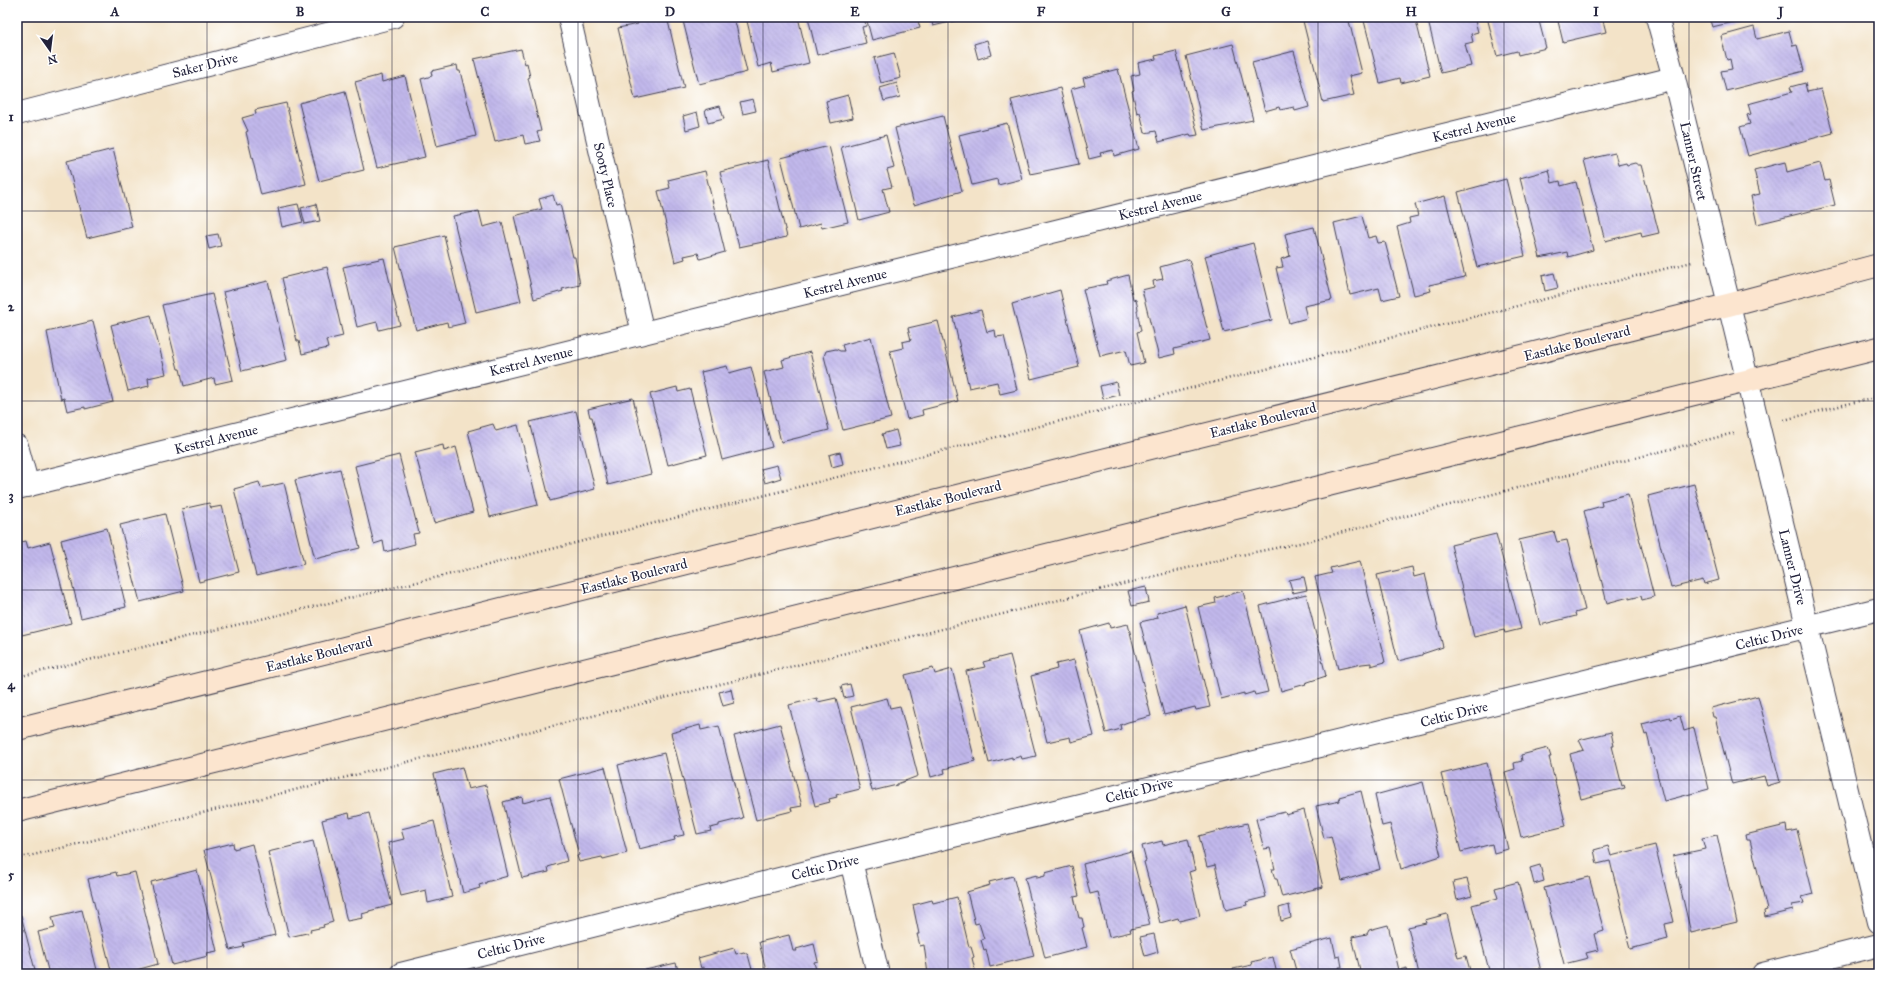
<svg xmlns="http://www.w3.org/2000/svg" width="1896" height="991" viewBox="0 0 1896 991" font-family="'IM FELL Great Primer',serif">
  <defs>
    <pattern id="building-back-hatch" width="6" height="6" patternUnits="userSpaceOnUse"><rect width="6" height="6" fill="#c1b8eb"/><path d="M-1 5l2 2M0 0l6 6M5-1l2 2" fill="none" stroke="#a69eca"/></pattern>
  </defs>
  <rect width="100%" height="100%" fill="#fff"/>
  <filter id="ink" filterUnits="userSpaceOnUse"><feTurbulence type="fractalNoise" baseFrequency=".025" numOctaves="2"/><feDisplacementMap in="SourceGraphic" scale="8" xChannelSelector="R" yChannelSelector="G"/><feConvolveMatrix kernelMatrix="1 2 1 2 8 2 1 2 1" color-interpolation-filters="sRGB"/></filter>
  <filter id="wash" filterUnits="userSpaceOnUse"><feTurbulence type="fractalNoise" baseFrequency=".012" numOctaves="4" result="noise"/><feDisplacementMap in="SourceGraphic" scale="16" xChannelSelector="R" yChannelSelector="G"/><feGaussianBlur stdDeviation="0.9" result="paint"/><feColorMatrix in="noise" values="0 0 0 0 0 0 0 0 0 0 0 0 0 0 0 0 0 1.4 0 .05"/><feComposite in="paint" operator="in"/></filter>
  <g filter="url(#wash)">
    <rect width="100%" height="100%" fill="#f3e3c8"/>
    <g id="blocks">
      <g fill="url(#building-back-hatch)">
        <path d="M643,17h24l17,71 -49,11 -17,-71 20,-4 -2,-5z"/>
        <path d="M682,17h52l13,55 -48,12z"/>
        <path d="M746,17h52l11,46 -36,9 -2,-9 -13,4z"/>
        <path d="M808,17h56l2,9 -4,1 4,16 -49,12z"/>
        <path d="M866,17h51l3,11 -48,12z"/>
        <path d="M931,17h36v1l-34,8z"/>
        <path d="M1321,17h27l14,56 -13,3 5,19 -31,7 -20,-81z"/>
        <path d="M1363,17h52l15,59 -29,7 -1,-5 -20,5z"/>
        <path d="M1427,17h47l4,15 -7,2 2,8 -8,2 6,22 -30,7z"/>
        <path d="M1487,17h51l8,31 -28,7 -1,-4 -20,5z"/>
        <path d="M1557,17h45l4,15 -43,10z"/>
        <path d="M1709,17h42v1l-39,9z"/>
        <path d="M1754,27l3,12 32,-8 4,15 4,-1 7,26 -78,20 -5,-20 11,-2 -2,-10 -3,1 -6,-24z"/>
        <path d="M987,40l4,15 -13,4 -4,-15z"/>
        <path d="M1233,44l20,76 -49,10 -18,-74z"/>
        <path d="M521,49l4,15 2,-1 3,14 -2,1 13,53 -4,1 3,9 -15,3 -2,-9 -28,7 -21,-83z"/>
        <path d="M1176,51l22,84 -7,1 -1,-2 -31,8 -3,-11 -11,2 -5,-21 -3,1 -5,-22 2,-1 -3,-14 9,-2 -2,-11 18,-4 -1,-3z"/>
        <path d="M1294,51l15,56 -14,4 -1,-4 -14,3 -1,-3 -14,4 -13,-49z"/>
        <path d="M894,53l7,25 -20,5 -7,-25z"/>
        <path d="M457,65l1,6h2l16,65 -39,10 -16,-67 11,-3 -1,-5z"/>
        <path d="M1118,69l21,80 -25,7 -1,-6 -13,3 1,3 -12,3 -18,-70 14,-4 -2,-7z"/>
        <path d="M381,75l1,7 23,-6 20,81 -48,11 -22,-86z"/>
        <path d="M897,83l3,14 -16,4 -4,-13z"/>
        <path d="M1805,83l2,9 14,-3 12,44 -85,23 -8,-29 10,-3 -3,-9 4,-1 -3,-10 44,-12 -2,-5z"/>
        <path d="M1060,88l19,76 -49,10 -19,-74z"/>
        <path d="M345,91l19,79 -45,11 -20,-78z"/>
        <path d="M848,95l5,23 -22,5 -5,-22z"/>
        <path d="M753,99l3,12 -13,3 -3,-12z"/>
        <path d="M286,103l20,81 -45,11 -15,-63 2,-1 -6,-13 14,-4 -1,-4z"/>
        <path d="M720,106l4,13 -16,4 -3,-13z"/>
        <path d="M697,112l3,14 -14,4 -3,-14z"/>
        <path d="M943,116l19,75 -48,14 -19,-77z"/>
        <path d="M1007,123l15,56 -24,6 -1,-6 -25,6 -13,-50z"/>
        <path d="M886,135l8,33 -7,2 5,17 -9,2 6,23 -30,8 -18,-73z"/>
        <path d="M829,146l19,76 -26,6 -1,-5 -22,6 -18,-71z"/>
        <path d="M113,149l19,78 -45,11 -20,-77z"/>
        <path d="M1615,153l3,12 8,-2 1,2 8,-2 3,2h3l18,68 -17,4 -1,-5 -36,9 -21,-81z"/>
        <path d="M768,160l19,77 -48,10 -19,-75z"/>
        <path d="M1785,162l2,10 33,-9 5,18 4,-1 6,25 -78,19 -6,-28 9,-2 -6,-24z"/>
        <path d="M1549,170l3,13 8,-2 1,5 15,-4 17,68 -25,7 -1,-5 -27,6 -20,-80z"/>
        <path d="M705,171l20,81 -25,7 -2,-6 -14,3 1,3 -10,3 -17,-71 12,-3 -2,-8z"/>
        <path d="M1506,179l19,77 -48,11 -19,-75z"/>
        <path d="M553,195l3,10 4,-1 13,53h2l5,28 -18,4 1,2 -29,8 -20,-83 28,-7 -3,-10z"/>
        <path d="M1445,196l20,81 -36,8 2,6 -17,4 -17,-68 13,-4 -1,-5 9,-2 -3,-12z"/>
        <path d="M298,204l5,18 -21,5 -4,-19z"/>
        <path d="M316,204l4,17 -15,3 -4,-16z"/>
        <path d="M479,211l4,16 19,-5 19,79 -45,11 -23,-96z"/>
        <path d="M1362,216l6,22 8,-2 2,7 7,-1 14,54 -17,4 -3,-12 -29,7 -16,-72z"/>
        <path d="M1314,227l18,73 -28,6 3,12 -18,5 -13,-55 7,-1 -2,-8 9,-3 -5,-22z"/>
        <path d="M218,234l3,12 -12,3 -3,-13z"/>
        <path d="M444,235l21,88 -17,4 -1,-5 -31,8 -21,-83z"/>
        <path d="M1253,243l19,77 -48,12 -19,-76z"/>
        <path d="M384,258l16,67 -21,5 -2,-8 -20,5 -14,-60z"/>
        <path d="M1189,259l21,81 -36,9 1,5 -16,4 -17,-68 12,-3 -1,-6 10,-2 -3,-12z"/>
        <path d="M327,267l16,69 -17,4 2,8 -26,6 -3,-13h-2l-15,-63z"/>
        <path d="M1554,273l4,15 -13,3 -3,-15z"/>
        <path d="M1128,275l5,24 3,1 2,9 -1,2 4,20 -4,1 7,31 -14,3 -4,-16 -26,6 -17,-67 24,-5 -1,-3z"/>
        <path d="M268,281l19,79 -45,11 -19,-79z"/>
        <path d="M1060,290l19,77 -48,12 -19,-75z"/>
        <path d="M212,294l21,86 -18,4 -1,-6 -30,8 -4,-17h-2l-16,-64z"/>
        <path d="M981,310l6,22 8,-2 1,7 8,-1 13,54 -17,4 -3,-12 -28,6 -16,-71z"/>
        <path d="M151,315l15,59 -18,4 1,8 -21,5 -17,-66z"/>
        <path d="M93,321l20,81 -28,7v-2l-18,4 -3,-13 -3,1 -14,-67z"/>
        <path d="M938,321l20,80 -36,9 1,5 -16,4 -17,-68 13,-3 -1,-6 9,-2 -3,-12z"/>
        <path d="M871,337l20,81 -48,12 -19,-74 2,-5 10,-2 4,2h4l-2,-6z"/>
        <path d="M810,352l19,78 -48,12 -17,-70 20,-5 -2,-7z"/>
        <path d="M727,366l2,7 22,-6 21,80 -50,13 -21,-88z"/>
        <path d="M1116,382l3,13 -16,4 -3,-13z"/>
        <path d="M677,387l1,5 12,-3 17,66 -39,10 -18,-71z"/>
        <path d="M633,398l18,76 -43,11 -16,-68h-2l-2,-8z"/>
        <path d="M576,411l19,78 -45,12 -20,-79z"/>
        <path d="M493,424l3,7 22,-6 20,80 -48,12 -22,-86z"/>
        <path d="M896,430l4,16 -14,3 -4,-15z"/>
        <path d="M443,445l1,6 12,-4 17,65 -39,11 -19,-71z"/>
        <path d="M840,452l3,12 -11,3 -3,-12z"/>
        <path d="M399,455l20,78 -6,1 2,10 -30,8 -2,-11 -9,3 -19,-78z"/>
        <path d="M777,465l4,13 -16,5 -4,-14z"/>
        <path d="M340,469l20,79 -45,11 -20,-79z"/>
        <path d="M259,482l2,6 23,-5 20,81 -48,12 -22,-87z"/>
        <path d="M1694,484l25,96 -15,4 -1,-4 -32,8 -23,-92z"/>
        <path d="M1628,494l26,103 -12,3 -1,-4 -12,3v-2l-22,6 -23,-92 18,-5 -1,-5z"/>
        <path d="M209,503l2,5 11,-2 17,66 -40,10 -17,-73z"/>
        <path d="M165,514l19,77 -44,11 -20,-77z"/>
        <path d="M107,528l19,79 -45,11 -20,-78z"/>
        <path d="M1554,532l3,10 10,-2 18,70 -10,3 1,3 -36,9 -21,-85z"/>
        <path d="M1496,534l25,95 -16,4 -1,-3 -30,7 -23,-92z"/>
        <path d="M26,541l2,7 22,-6 21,81 -49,12 -5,-20v-72z"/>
        <path d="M1360,561l25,101 -14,4v-3l-9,1 -24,5 -23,-92 17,-4 -2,-5z"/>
        <path d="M1412,567l2,10 11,-3 18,73 -21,7v1l-24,6 -21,-86z"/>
        <path d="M1304,577l3,13 -14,3 -4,-13z"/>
        <path d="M1146,587l3,15 -17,4 -4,-15z"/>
        <path d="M1243,591l25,101 -13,3 -1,-3 -10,3v-2l-23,6 -23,-92 18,-4 -1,-5z"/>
        <path d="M1306,594l20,82 -21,7 1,1 -25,7 -21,-85z"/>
        <path d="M1185,605l25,102 -14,3 -1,-3 -31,8 -24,-93 18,-4 -1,-5z"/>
        <path d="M1109,623l1,5 18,-4 23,92 -23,6 -8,3 1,4 -15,4 -26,-102z"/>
        <path d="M1010,655l26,101 -14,3 -1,-3 -9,3v-2l-23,6 -23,-92 19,-4 -2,-5z"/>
        <path d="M1074,660l20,76 -23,6 -1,-5 -23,5 -16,-66 26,-7 -1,-5z"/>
        <path d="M933,668l2,6 17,-5 23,92 -31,8 1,4 -14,4 -26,-102z"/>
        <path d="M850,684l3,12 -9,2 -3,-12z"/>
        <path d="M731,689l3,14 -11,3 -4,-14z"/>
        <path d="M1758,696l22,86 -13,4 -3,-10 -32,8 -17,-67h-2l-2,-9z"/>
        <path d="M817,698l1,4 18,-4 24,91 -24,6 1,2 -8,2 1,3 -15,4 -26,-101z"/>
        <path d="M887,698l3,10 10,-2 18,70 -21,8v1l-25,6 -21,-84z"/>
        <path d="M1680,716l4,15 10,-3 15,61 -45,12 -17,-67 -2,1 -3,-11 28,-7 1,2z"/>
        <path d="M780,724l22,82 -11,2 1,3 -36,9 -22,-84z"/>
        <path d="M700,725l1,5 18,-4 24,92 -24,6v2l-9,2 1,3 -14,3 -26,-101z"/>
        <path d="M1611,732l3,14h-2l10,40 2,-1 1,3 -44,11 -11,-45 14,-4 -5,-10z"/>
        <path d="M1548,748l3,9h-2l17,69 -45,11 -16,-65 10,-3 -1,-6 8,-2 -1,-6z"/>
        <path d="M664,753l20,82 -10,2 1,3 -36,9 -21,-84z"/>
        <path d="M1487,763l21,86 -14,4 -2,-9 -31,8 -20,-78z"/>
        <path d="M462,767l6,22 18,-4 22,91 -22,6v1l-7,2 1,3 -17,5 -29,-119z"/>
        <path d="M605,767l22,86 -24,6 -1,-2 -23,5 -2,-6 2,-1 -20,-76z"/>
        <path d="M1423,782l18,74 -40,13 -11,-45 -8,2 -7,-31z"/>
        <path d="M1361,791l19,78 -38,12 -11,-45 -7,2 -8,-32 24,-5 -1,-4z"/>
        <path d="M550,796l17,65 -19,6 1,5 -27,6 -19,-76 19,-5 1,6z"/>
        <path d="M1304,810l19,77 -41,10 -5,-18h-2l-3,-10h3l-5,-21 -6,1 -8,-30 29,-7 1,3z"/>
        <path d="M349,813l1,5 19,-5 23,92 -23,6v1l-7,2 1,4 -16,3 -25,-101z"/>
        <path d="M434,821l18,76 -24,6 -2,-13 -25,6 -13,-53 16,-4 -3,-10z"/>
        <path d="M1247,823l19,74 -20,5 1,3 -21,5 -11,-45 -8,2 -8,-31z"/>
        <path d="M1786,825l1,7 10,-2 16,64 -11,3 2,6 -12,2 1,5 -28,7 -1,-6 3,-1 -17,-70h-4l-1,-5z"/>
        <path d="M1717,835l20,87 -46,11 -18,-77 32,-7 -3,-11z"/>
        <path d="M1188,839l7,31 -6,2 11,44 -21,5 -1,-3 -18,5 -16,-61 2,-1 -4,-15 20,-5 1,4z"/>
        <path d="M313,841l20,81 -10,3 1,2 -14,3 1,2 -22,5 -21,-85z"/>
        <path d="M233,843l1,6 18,-5 23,91 -32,8 1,4 -14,3 -26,-100z"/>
        <path d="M1655,845l19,77 -9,2 3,15 -38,10 -3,-11h2l-19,-77 -13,3 -3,-14 14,-4 3,10z"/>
        <path d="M1131,851l19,74 -20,4 1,3 -22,5 -11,-45 -8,2 -7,-30z"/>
        <path d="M1540,865l4,16 -10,3 -4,-16z"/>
        <path d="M1072,866l7,30 -5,1 5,21h3l2,9 -2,1 5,19 -42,11 -20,-80 12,-3v3l8,-2v-3z"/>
        <path d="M197,870l20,81 -10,2 1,3 -36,9 -21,-83z"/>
        <path d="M116,872l1,4 18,-4 23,92 -22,6 -7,4h-17l-24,-95z"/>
        <path d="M1013,876l21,80 -44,11 -4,-18 -2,1 -3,-10 3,-1 -5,-16 -4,1 -8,-32 23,-7 -1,-3z"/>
        <path d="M1589,877l15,54 -10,3 4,16 -12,3 2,5 -24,6 -20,-76z"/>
        <path d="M1467,879l5,17 -15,4 -4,-18z"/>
        <path d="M1518,882l23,89 -18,3 -1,-5 -18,5h-14l-18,-69 26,-7 -3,-10z"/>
        <path d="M957,897l12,50h2l3,10 -2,1 4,16h-48l-4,-29 -4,1 -3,-12h2l-6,-29 19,-5 1,3z"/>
        <path d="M1289,905l2,13 -10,3 -2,-13z"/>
        <path d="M82,910l16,64h-49l-11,-42 17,-4 -3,-11z"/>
        <path d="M1447,914l11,44 8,-2 5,18h-52l-11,-47 18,-4 -1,-3z"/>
        <path d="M21,915l15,59h-19v-58z"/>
        <path d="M1388,925l11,45 8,-2 1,6h-47l-9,-37 15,-3 2,-4z"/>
        <path d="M1154,934l4,18 -13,4 -5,-19z"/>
        <path d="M789,935l4,16h4l-1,-2 18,-5 4,17 -4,1 3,12h-47l-1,-5 -3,1 -7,-28z"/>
        <path d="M1332,938l4,19 4,-1 2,11h-3l2,7h-44l-7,-25z"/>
        <path d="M734,948l2,6 8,-2 4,3 5,18 2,1h-50l-2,-7 -2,1 -3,-10z"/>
        <path d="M1273,957l4,17h-43l-1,-5 19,-4 -1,-3z"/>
        <path d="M676,963l3,11h-33l-1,-4z"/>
      </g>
    </g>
  </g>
  <g filter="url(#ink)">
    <use href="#blocks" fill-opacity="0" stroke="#413f50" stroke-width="1"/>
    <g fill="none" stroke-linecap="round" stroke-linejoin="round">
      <defs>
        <g id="minor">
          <path d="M569,17l74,316"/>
          <path d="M1657,17l17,61 205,844"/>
          <path d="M17,114l376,-97"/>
          <path d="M17,446l11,40"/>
          <path d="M17,488l1657,-410"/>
          <path d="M851,861l27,113"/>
          <path d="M401,974l450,-113 1028,-252"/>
          <path d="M1763,974l116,-29"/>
        </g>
        <g id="secondary">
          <path d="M17,729l1711,-424 151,-40"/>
          <path d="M17,811l1862,-463"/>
        </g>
      </defs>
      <use href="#minor" stroke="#413f50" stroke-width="24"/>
      <use href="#secondary" stroke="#413f50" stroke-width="24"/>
      <g stroke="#413f50" stroke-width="2.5" stroke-dasharray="1 3" stroke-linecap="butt">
        <path d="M1784,420l95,-24"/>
        <path d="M17,677l455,-108 1220,-307"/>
        <path d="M17,859l1219,-303 64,-13 434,-110"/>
      </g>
      <use href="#minor" stroke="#fff" stroke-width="22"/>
      <use href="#secondary" stroke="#fce5cf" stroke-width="22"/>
    </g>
  </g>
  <path fill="none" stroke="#22223b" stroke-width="1" stroke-opacity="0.55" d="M207,17v957M392,17v957M578,17v957M763,17v957M948,17v957M1133,17v957M1318,17v957M1504,17v957M1689,17v957M17,211h1862M17,401h1862M17,590h1862M17,780h1862"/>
  <g text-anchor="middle" stroke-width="3" stroke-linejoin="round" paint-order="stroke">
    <g font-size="14" fill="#22223b" stroke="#fff">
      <text transform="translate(205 65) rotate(-14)" y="5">Saker Drive</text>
      <text transform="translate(1474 127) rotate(-14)" y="5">Kestrel Avenue</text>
      <text transform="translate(1694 161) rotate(77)" y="5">Lanner Street</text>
      <text transform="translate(606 175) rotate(77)" y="5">Sooty Place</text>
      <text transform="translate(1160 205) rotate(-14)" y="5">Kestrel Avenue</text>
      <text transform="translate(845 283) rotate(-14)" y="5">Kestrel Avenue</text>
      <text transform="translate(1577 343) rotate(-14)" y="5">Eastlake Boulevard</text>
      <text transform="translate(531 361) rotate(-14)" y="5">Kestrel Avenue</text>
      <text transform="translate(1263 420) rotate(-14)" y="5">Eastlake Boulevard</text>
      <text transform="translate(216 439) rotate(-14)" y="5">Kestrel Avenue</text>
      <text transform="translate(948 498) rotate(-14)" y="5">Eastlake Boulevard</text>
      <text transform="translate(1793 567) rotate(76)" y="5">Lanner Drive</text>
      <text transform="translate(634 576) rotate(-14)" y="5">Eastlake Boulevard</text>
      <text transform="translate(1769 637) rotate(-14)" y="5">Celtic Drive</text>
      <text transform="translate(319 654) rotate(-14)" y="5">Eastlake Boulevard</text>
      <text transform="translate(1454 714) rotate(-14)" y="5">Celtic Drive</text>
      <text transform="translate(1139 790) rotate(-14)" y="5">Celtic Drive</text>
      <text transform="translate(825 867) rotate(-14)" y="5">Celtic Drive</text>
      <text transform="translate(511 946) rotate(-14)" y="5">Celtic Drive</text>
    </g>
  </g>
  <rect width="1896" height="991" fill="none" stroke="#fff" stroke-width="44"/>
  <g transform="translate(50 50) rotate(166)" stroke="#ffffff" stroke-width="3" paint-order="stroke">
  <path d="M0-3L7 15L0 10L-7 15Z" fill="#22223b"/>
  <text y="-6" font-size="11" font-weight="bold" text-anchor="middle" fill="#22223b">N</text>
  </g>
  <rect x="22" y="22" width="1852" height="947" fill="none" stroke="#22223b" stroke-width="1.5"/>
  <g font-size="13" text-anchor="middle" font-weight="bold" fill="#22223b">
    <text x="115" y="16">A</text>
    <text x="300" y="16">B</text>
    <text x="485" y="16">C</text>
    <text x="670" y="16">D</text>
    <text x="855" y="16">E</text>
    <text x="1041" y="16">F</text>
    <text x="1226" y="16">G</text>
    <text x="1411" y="16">H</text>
    <text x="1596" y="16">I</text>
    <text x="1781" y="16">J</text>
    <text x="11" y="121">1</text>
    <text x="11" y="311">2</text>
    <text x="11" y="500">3</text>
    <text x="11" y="689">4</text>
    <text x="11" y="879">5</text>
  </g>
</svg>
